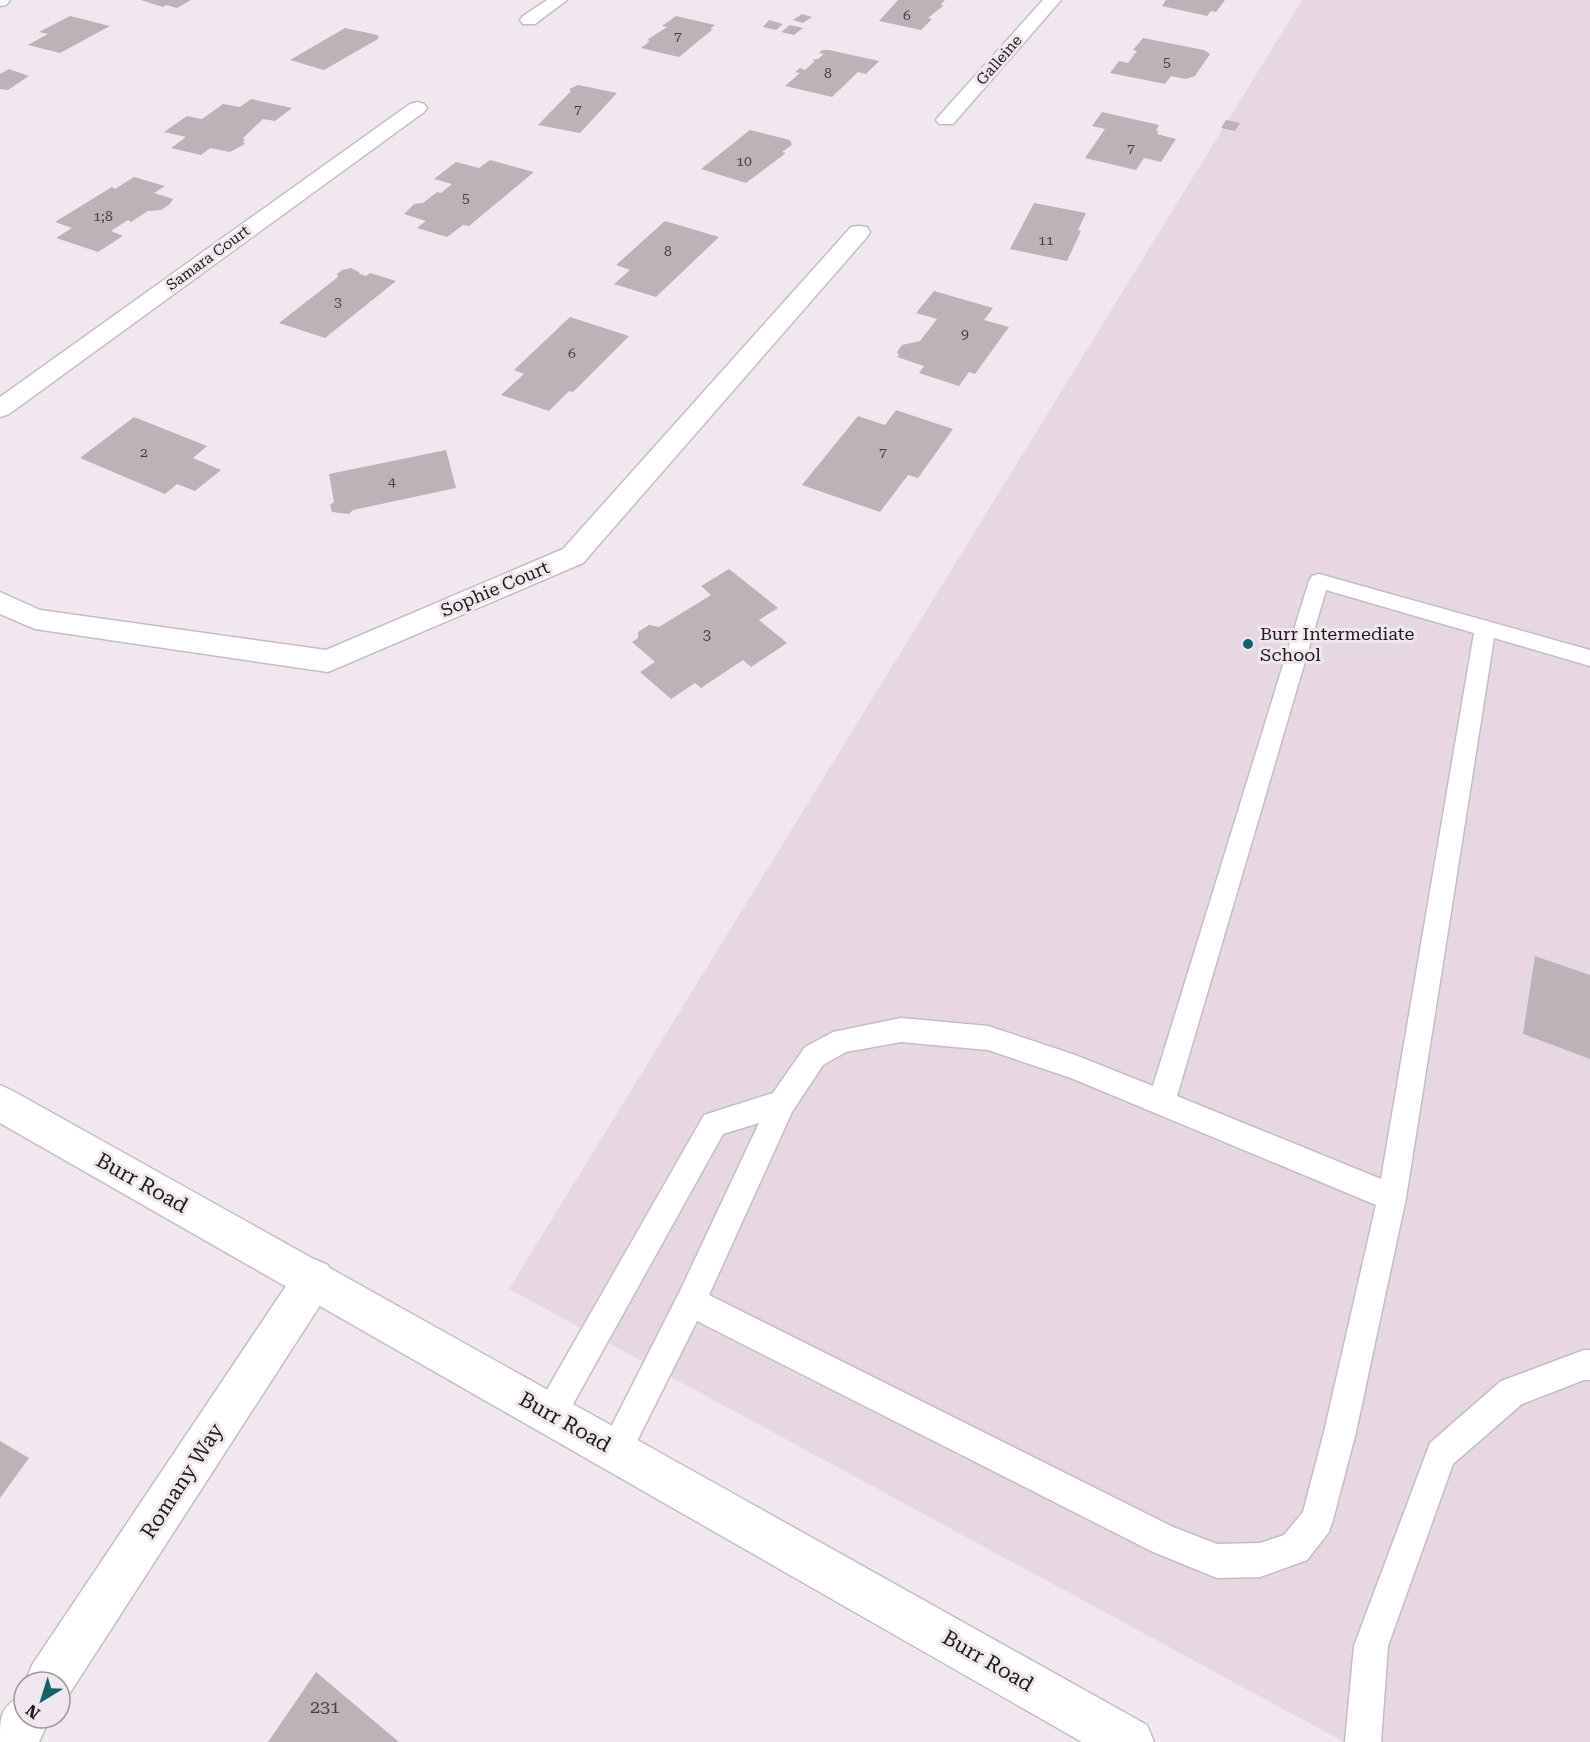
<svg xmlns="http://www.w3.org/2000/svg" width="1590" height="1742" viewBox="0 0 1590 1742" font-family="'Roboto Serif',serif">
  <rect width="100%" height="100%" fill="#f1e7ee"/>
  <path fill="#e7d7e2" d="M1302,0h288v1742h-246l-835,-453z"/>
  <g fill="#bcb3b9">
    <path d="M141,0h50l-14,8 -11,-3 -3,2z"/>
    <path d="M898,0h47l-5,5h4l-16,13 4,1 -11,11 -42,-9z"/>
    <path d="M1166,0h59l-9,12 -5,-1 -4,5 -45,-10z"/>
    <path d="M802,14l10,3 -9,6 -10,-3z"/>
    <path d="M70,16l40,10 -50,27 -32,-8 20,-11 -9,-2z"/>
    <path d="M676,16l39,9 -5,4h3l-34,28 -38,-9 9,-7 -3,-1 20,-13 -5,-1z"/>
    <path d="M769,20l14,4 -7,6 -13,-3z"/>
    <path d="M790,25l13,3 -9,7 -13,-3z"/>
    <path d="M345,28l28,6 6,2 -1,3 -54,31 -34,-10z"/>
    <path d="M1143,38l61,12 6,4 -15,22 -9,3 -15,-3 -6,8 -55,-11 9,-12 9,2 9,-12 -4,-1z"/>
    <path d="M822,50h7l50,11 -13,13 -8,-2 -26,25 -47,-11 15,-13 -5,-1 5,-4 5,2 10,-9 -4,-1 7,-1 6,-5 -5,-1z"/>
    <path d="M9,69l20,7 -21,14 -8,-1v-15z"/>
    <path d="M578,85l39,8 -37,40 -42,-8 33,-34 -2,-2z"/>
    <path d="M251,99l41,9 -17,13 -12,-2 -21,20h4l-3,2 2,3 -15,8 -20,-4 -9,7 -30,-7 15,-11 -22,-5 23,-16 15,3 21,-15 17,3z"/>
    <path d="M1102,112l57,13 -3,6h3l-2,3 19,5 -15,23 -17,-4 -8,12 -51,-12 20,-29 -13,-3z"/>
    <path d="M1226,120l14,3 -5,8 -14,-3z"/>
    <path d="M750,130l40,10 2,5 -10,7 4,1 -40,30 -45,-14z"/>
    <path d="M490,160l44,12 -65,54 -6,-1 -16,12 -30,-9 9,-7 -22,-7 10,-10 9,-1 14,-11 4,1 11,-9 -18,-5 22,-17 23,6z"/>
    <path d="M134,177l31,9 -11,7 19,6 -3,5 -9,6 -13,1 -17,11 -3,-2 -17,11 12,5 -25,16 -42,-14 16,-10 -17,-6 57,-35 3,2z"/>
    <path d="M1034,203l52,10 -8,17 3,1 -14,30 -57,-12z"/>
    <path d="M665,221l54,16 -63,60 -42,-13 16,-14 -14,-5z"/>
    <path d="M351,268l8,4 1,2 6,2 4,-3 26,8 -71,57 -46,-15 59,-46 -1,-3 5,-4z"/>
    <path d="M934,291l59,17 -9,12 25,7 -34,47 -6,-2 -10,14 -40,-13 5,-7 -27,-9 2,-2 -2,-3 5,-7 18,-4 17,-22 -21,-6z"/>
    <path d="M570,317l59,19 -56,56 -4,-1 -20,20 -48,-16 23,-21 -10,-4z"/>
    <path d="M896,410l57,19 -35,49 -10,-3 -28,37 -78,-27 56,-69 27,9z"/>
    <path d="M134,417l73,29 -14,12 28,12 -26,21 -18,-7 -12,10 -85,-36z"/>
    <path d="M446,450l10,38 -103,22 -4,4 -17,-2 -2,-7 4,-3 -5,-28z"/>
    <path d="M729,569l49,39 -19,12 28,23 -36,24 -8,-7 -42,28 -6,-5 -24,16 -31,-27 15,-10 -23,-20 6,-4v-6l11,-7 10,2 52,-32 -10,-9z"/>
    <path d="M1535,956l55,19v84l-67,-25z"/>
    <path d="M0,1441l29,17 -29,40z"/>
    <path d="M316,1672l83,70h-131z"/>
  </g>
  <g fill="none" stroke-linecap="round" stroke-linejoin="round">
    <defs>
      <g id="service">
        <path d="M1319,574l271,76v16l-96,-28 -88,560 -50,234 -23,88 -4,12 -22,28 -47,17 -43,1 -66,-27 -454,-230 -70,140 -11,5 -11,-5 -5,-11 5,-11 75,-148 79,-168 -36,11 -161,290 -11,5 -11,-5 -5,-11 5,-11 164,-287 69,-22 32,-46 28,-15 68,-14 87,8 87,29 78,31 156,-505 3,-5zM1326,590l148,43 -93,546 -204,-83zM901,1042l87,8 83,28 305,127 -52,227 -21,80 -19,23 -24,8 -43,1 -44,-17 -464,-232 83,-183 31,-47 23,-13z"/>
        <path d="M1584,1350h6v30h-6l-62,24 -69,60 -65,182 -7,96h-36l9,-96 76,-203 71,-62z"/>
      </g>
      <g id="minor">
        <path d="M0,0h10l-4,5 -6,1z"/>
        <path d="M547,0h20l-32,24h-12l-3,-4 3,-4z"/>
        <path d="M1043,0h18l-108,124h-14l-3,-4 3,-4z"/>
        <path d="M417,102l7,2 3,4 -3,4 -415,302 -9,3v-20l410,-293z"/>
        <path d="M859,226l8,1 3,5 -3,5 -284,326 -255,109 -293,-43 -35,-15v-22l40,18 286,40 237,-101 288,-322z"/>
        <path d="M314,1259l14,6 6,14 -6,14 -262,406 -6,2v-19h-35l7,-17 268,-400z"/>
        <path d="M24,1695v23h26l-11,24h-39c0,-26 0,-36 24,-47z"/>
      </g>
      <path id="tertiary" d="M0,1085l13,6 1134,634 7,17h-72l-1082,-619z"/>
    </defs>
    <use href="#service" stroke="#c6bdc3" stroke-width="3"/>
    <use href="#minor" stroke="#c6bdc3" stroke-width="3"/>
    <use href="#tertiary" stroke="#c6bdc3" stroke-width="3"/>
    <use href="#service" fill="#fff" fill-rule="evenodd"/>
    <use href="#minor" fill="#fff" fill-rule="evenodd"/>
    <use href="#tertiary" fill="#fff" fill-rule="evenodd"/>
  </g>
  <circle fill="#126367" stroke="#f1e7ee" stroke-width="2" cx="1248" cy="644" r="6"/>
  <g text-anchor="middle" stroke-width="6" stroke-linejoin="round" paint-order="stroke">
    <g font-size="14" fill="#464144">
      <text x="907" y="20">6</text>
      <text x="678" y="41">7</text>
      <text x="1167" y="67">5</text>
      <text x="828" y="78">8</text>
      <text x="578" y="114">7</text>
      <text x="1131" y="153">7</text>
      <text x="744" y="166">10</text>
      <text x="466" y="203">5</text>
      <text x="103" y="221">1;8</text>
      <text x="1046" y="245">11</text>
      <text x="668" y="256">8</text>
      <text x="338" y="307">3</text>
      <text x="965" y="339">9</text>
      <text x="572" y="358">6</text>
      <text x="144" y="457">2</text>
      <text x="883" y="457">7</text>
      <text x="392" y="486">4</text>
    </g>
    <g font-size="15" fill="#1e1b1d" stroke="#f1e7ee">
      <text transform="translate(999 60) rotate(-49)" y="5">Galleine</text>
      <text transform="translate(208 258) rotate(-36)" y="5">Samara Court</text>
    </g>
    <g font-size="15" fill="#464144">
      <text x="707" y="640">3</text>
    </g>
    <g font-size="18" fill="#1e1b1d" stroke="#f1e7ee">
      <text transform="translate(495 589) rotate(-23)" y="6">Sophie Court</text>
    </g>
    <g font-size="18" fill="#1e1b1d" stroke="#f1e7ee" text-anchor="start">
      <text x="1260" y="640">Burr Intermediate<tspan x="1260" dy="21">School</tspan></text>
    </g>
    <g font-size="18" fill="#464144">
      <text x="325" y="1713">231</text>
    </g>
    <g font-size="21" fill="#1e1b1d" stroke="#f1e7ee">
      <text transform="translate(142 1183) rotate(29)" y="7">Burr Road</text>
      <text transform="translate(565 1422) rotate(29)" y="7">Burr Road</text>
      <text transform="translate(182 1481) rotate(-57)" y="7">Romany Way</text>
      <text transform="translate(988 1661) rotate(30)" y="7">Burr Road</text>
    </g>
  </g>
  <g transform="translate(42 1700) rotate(218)"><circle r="28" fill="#f1e7ee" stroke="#9d959a" stroke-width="1.5"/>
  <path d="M0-4.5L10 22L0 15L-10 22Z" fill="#126367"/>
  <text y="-9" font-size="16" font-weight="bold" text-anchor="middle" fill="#1e1b1d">N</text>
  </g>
</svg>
